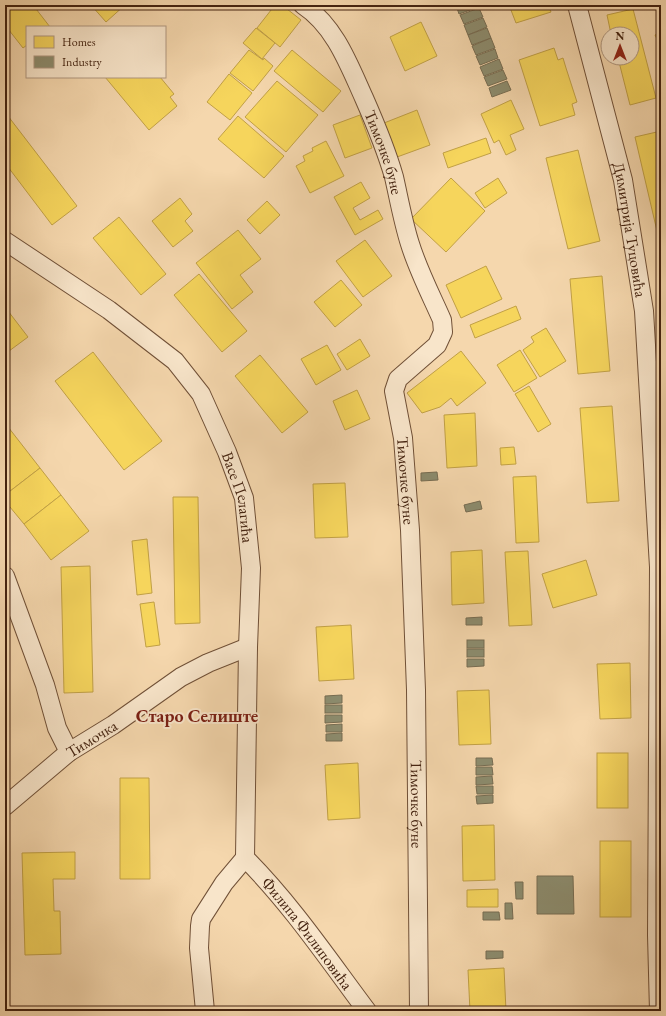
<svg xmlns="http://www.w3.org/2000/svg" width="666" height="1016" viewBox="0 0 666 1016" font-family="'EB Garamond',serif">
  <rect width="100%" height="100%" fill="#f5d7ad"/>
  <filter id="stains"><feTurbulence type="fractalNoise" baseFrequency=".005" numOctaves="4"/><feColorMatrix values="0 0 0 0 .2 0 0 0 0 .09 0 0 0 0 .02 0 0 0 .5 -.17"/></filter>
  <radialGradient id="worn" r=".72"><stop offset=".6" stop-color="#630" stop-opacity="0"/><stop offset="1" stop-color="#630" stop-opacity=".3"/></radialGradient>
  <g fill="#f6d55c" stroke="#c1a045">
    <path d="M5,5h28l17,22h-23v18l-4,3 -18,-23z"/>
    <path d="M91,5h34l-19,17z"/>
    <path d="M275,5h7l19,15 -21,27 -23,-19z"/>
    <path d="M509,5h39l3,7 -35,11z"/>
    <path d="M633,9l23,89 -26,7 -12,-47h14v-24h-21l-4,-19z"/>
    <path d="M421,22l16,34 -32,15 -15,-34z"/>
    <path d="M256,28l19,15 -13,16 -19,-16z"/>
    <path d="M661,32v15l-6,-12z"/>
    <path d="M554,48l4,12 5,-2 3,10 11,34 -5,2 3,11 -35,11 -21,-66z"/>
    <path d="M249,50l14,10 1,-2 9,8 -20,25 -23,-18z"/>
    <path d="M292,50l49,41 -18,21 -49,-41z"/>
    <path d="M229,74l23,19 -22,27 -23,-18z"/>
    <path d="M105,77h55l14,17 -4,3 7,9 -28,24z"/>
    <path d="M277,81l41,34 -32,37 -41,-35z"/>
    <path d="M511,100l13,29 -14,6 6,15 -10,5 -7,-15 -5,3 -13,-29z"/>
    <path d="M417,110l13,35 -33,12 -13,-34z"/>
    <path d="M360,115l12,33 -27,10 -12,-33z"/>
    <path d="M8,116l69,90 -25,19 -47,-62v-44z"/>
    <path d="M238,116l46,40 -20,22 -46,-39z"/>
    <path d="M661,131v99l-4,1 -22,-94z"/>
    <path d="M486,138l5,15 -43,15 -5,-15z"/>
    <path d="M326,141l18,35 -34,17 -14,-27 9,-5 -2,-5 10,-5 -1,-3z"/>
    <path d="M578,150l22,91 -32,8 -22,-91z"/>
    <path d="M451,178l34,33 -39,41 -35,-33z"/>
    <path d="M498,178l9,15 -22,15 -10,-15z"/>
    <path d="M361,182l9,16 -17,10 7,12 18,-10 5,9 -28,16 -21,-38z"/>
    <path d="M180,198l12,16 -7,7 8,10 -20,16 -21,-26z"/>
    <path d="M267,201l13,14 -20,19 -13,-14z"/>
    <path d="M119,217l47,57 -25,21 -48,-57z"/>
    <path d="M238,230l23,29 -21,16 13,17 -21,17 -36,-46z"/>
    <path d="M365,240l27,36 -29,21 -27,-36z"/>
    <path d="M486,266l16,33 -41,19 -15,-33z"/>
    <path d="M199,274l48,57 -25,21 -48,-57z"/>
    <path d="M602,276l8,95 -32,3 -8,-95z"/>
    <path d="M341,280l21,25 -27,22 -21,-25z"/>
    <path d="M516,306l5,13 -46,19 -5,-13z"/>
    <path d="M5,307l23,30 -23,17z"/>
    <path d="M546,328l20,33 -26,16 -17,-27 11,-8 -3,-5z"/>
    <path d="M360,339l10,17 -23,14 -10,-16z"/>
    <path d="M327,345l14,25 -25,15 -15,-26z"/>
    <path d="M520,350l17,28 -23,14 -17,-27z"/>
    <path d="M461,351l25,32 -29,23 -6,-8 -11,9 -18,6 -15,-20z"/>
    <path d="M93,352l69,89 -38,29 -69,-89z"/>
    <path d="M260,355l48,57 -26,21 -47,-57z"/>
    <path d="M529,386l22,38 -13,8 -23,-38z"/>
    <path d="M357,390l13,29 -25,11 -12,-29z"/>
    <path d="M612,406l7,95 -32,2 -7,-95z"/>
    <path d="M475,413l2,53 -30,2 -3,-53z"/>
    <path d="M5,423l35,45 -35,27z"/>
    <path d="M514,447l2,17 -15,1 -1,-17z"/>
    <path d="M40,468l21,27 -37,29 -19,-23v-6z"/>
    <path d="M536,476l3,66 -23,1 -3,-66z"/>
    <path d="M345,483l3,54 -33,1 -2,-54z"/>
    <path d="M61,495l28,36 -38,29 -27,-36z"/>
    <path d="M173,497h25l2,126 -25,1z"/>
    <path d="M147,539l5,54 -15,2 -5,-54z"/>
    <path d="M482,550l2,53 -32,2 -1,-53z"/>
    <path d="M528,551l4,74 -23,1 -4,-74z"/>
    <path d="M586,560l11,35 -44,13 -11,-34z"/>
    <path d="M90,566l3,126 -29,1 -3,-126z"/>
    <path d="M154,602l6,43 -14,2 -6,-43z"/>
    <path d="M351,625l3,54 -35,2 -3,-54z"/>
    <path d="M630,663l1,55 -31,1 -3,-55z"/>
    <path d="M489,690l2,54 -32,1 -2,-54z"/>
    <rect x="597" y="753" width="31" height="55"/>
    <path d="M358,763l2,55 -32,2 -3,-55z"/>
    <path d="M120,778h29l1,101h-30z"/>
    <path d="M494,825l1,55 -32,1 -1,-55z"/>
    <rect x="600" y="841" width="31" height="76"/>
    <path d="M75,852v27h-22l1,32h6l1,43 -36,1 -3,-102z"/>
    <path d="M498,889v18h-31v-17z"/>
    <path d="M504,968l2,43h-36l-2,-41z"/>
  </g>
  <g fill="#8c8c6e" stroke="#766c52">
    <path d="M456,5h22l1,2 -20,7z"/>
    <path d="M479,8l4,9 -19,7 -4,-9z"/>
    <path d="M483,18l4,9 -19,8 -4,-10z"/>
    <path d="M487,28l4,10 -19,7 -4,-10z"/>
    <path d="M491,38l4,10 -19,7 -4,-9z"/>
    <path d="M495,49l3,9 -18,7 -4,-9z"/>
    <path d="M499,59l4,10 -19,7 -4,-9z"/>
    <path d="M503,70l4,9 -19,7 -4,-9z"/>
    <path d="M507,81l4,9 -19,7 -3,-9z"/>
    <path d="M437,472l1,8 -17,1v-8z"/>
    <path d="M480,501l2,8 -16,3 -2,-7z"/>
    <path d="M482,617v8h-16v-7z"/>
    <rect x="467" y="640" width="17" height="8"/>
    <rect x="467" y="649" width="17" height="8"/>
    <path d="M467,659h17v7l-17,1z"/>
    <path d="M342,695v8l-17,1v-8z"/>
    <rect x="325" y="705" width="17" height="8"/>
    <path d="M325,715h17v7l-17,1z"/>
    <path d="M342,724v8h-16v-7z"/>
    <path d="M342,733v8h-16v-7z"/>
    <path d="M476,758h16l1,7 -17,1z"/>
    <path d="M476,767h16l1,8h-17z"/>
    <path d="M492,776l1,8 -17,1v-8z"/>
    <path d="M476,786h17v8h-16z"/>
    <path d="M493,795v8l-16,1 -1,-8z"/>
    <path d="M537,876h36l1,38h-37z"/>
    <path d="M515,882h8v17h-7z"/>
    <path d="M505,903h7l1,16h-8z"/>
    <path d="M483,912h16l1,8h-17z"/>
    <path d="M486,951h17v7l-17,1z"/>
  </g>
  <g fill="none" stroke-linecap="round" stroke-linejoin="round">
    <defs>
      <g id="street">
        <path id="s1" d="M303,5c32,21 46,60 61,93 11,25 22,51 30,79 5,22 9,45 16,67 8,26 21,51 32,76l1,12 -6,13 -39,34 -4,12 9,47 7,92 6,160 3,321"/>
        <path id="s2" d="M577,5l46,175 21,131 15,256 -2,368 2,76"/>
        <path id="s3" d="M5,241l104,69 66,51 26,33 26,58 17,46 7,70 -3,79 -3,211"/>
        <path d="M5,576l40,109 12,43 12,24"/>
        <path id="s4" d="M5,806l64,-54 44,-27 68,-48 27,-14 40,-16"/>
        <path id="s5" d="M245,858c46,46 83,101 122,153"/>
        <path d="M205,1011l-6,-63 1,-22 1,-7 23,-36 21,-25"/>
      </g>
    </defs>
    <use href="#street" stroke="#705037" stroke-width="20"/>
    <use href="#street" stroke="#f8e5ca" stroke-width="18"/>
  </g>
  <g text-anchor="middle" stroke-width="4" stroke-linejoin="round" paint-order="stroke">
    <g font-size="16" fill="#442310" stroke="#f8e5ca">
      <text dy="6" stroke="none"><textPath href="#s1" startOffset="171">Тимочке буне</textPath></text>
      <text dy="6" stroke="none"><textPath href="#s2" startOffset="231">Димитрија Туцовића</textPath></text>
      <text dy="6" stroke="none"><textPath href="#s1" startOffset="530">Тимочке буне</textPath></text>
      <text dy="6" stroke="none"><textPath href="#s3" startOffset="361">Васе Пелагића</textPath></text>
      <text dy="6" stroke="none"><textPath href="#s4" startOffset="110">Тимочка</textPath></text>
      <text dy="6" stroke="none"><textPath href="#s1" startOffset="854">Тимочке буне</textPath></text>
      <text dy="6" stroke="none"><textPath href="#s5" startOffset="98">Филипа Филиповића</textPath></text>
    </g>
    <g font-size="18" font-weight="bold" fill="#7a1f14" stroke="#f8e5ca">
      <text x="197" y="722">Старо Селиште</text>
    </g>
  </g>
  <rect width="666" height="1016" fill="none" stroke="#f5d7ad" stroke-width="20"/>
  <rect x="6" y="6" width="654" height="1004" fill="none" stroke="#442310" stroke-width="2"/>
  <rect x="10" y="10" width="646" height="996" fill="none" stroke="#442310"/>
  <rect x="26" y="26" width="140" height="52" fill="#f8e5ca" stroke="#b09780"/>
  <rect x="34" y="36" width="20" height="12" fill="#f6d55c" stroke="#b09780"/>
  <text x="62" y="46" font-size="12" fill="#442310">Homes</text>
  <rect x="34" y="56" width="20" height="12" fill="#8c8c6e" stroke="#b09780"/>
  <text x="62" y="66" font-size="12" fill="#442310">Industry</text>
  <g transform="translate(620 46)"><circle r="19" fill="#f8e5ca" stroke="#b09780"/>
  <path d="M0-3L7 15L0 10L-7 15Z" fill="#8f2418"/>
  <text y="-6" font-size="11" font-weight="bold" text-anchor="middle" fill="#442310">N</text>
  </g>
  <rect width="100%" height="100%" filter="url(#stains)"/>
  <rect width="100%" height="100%" fill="url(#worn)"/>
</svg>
